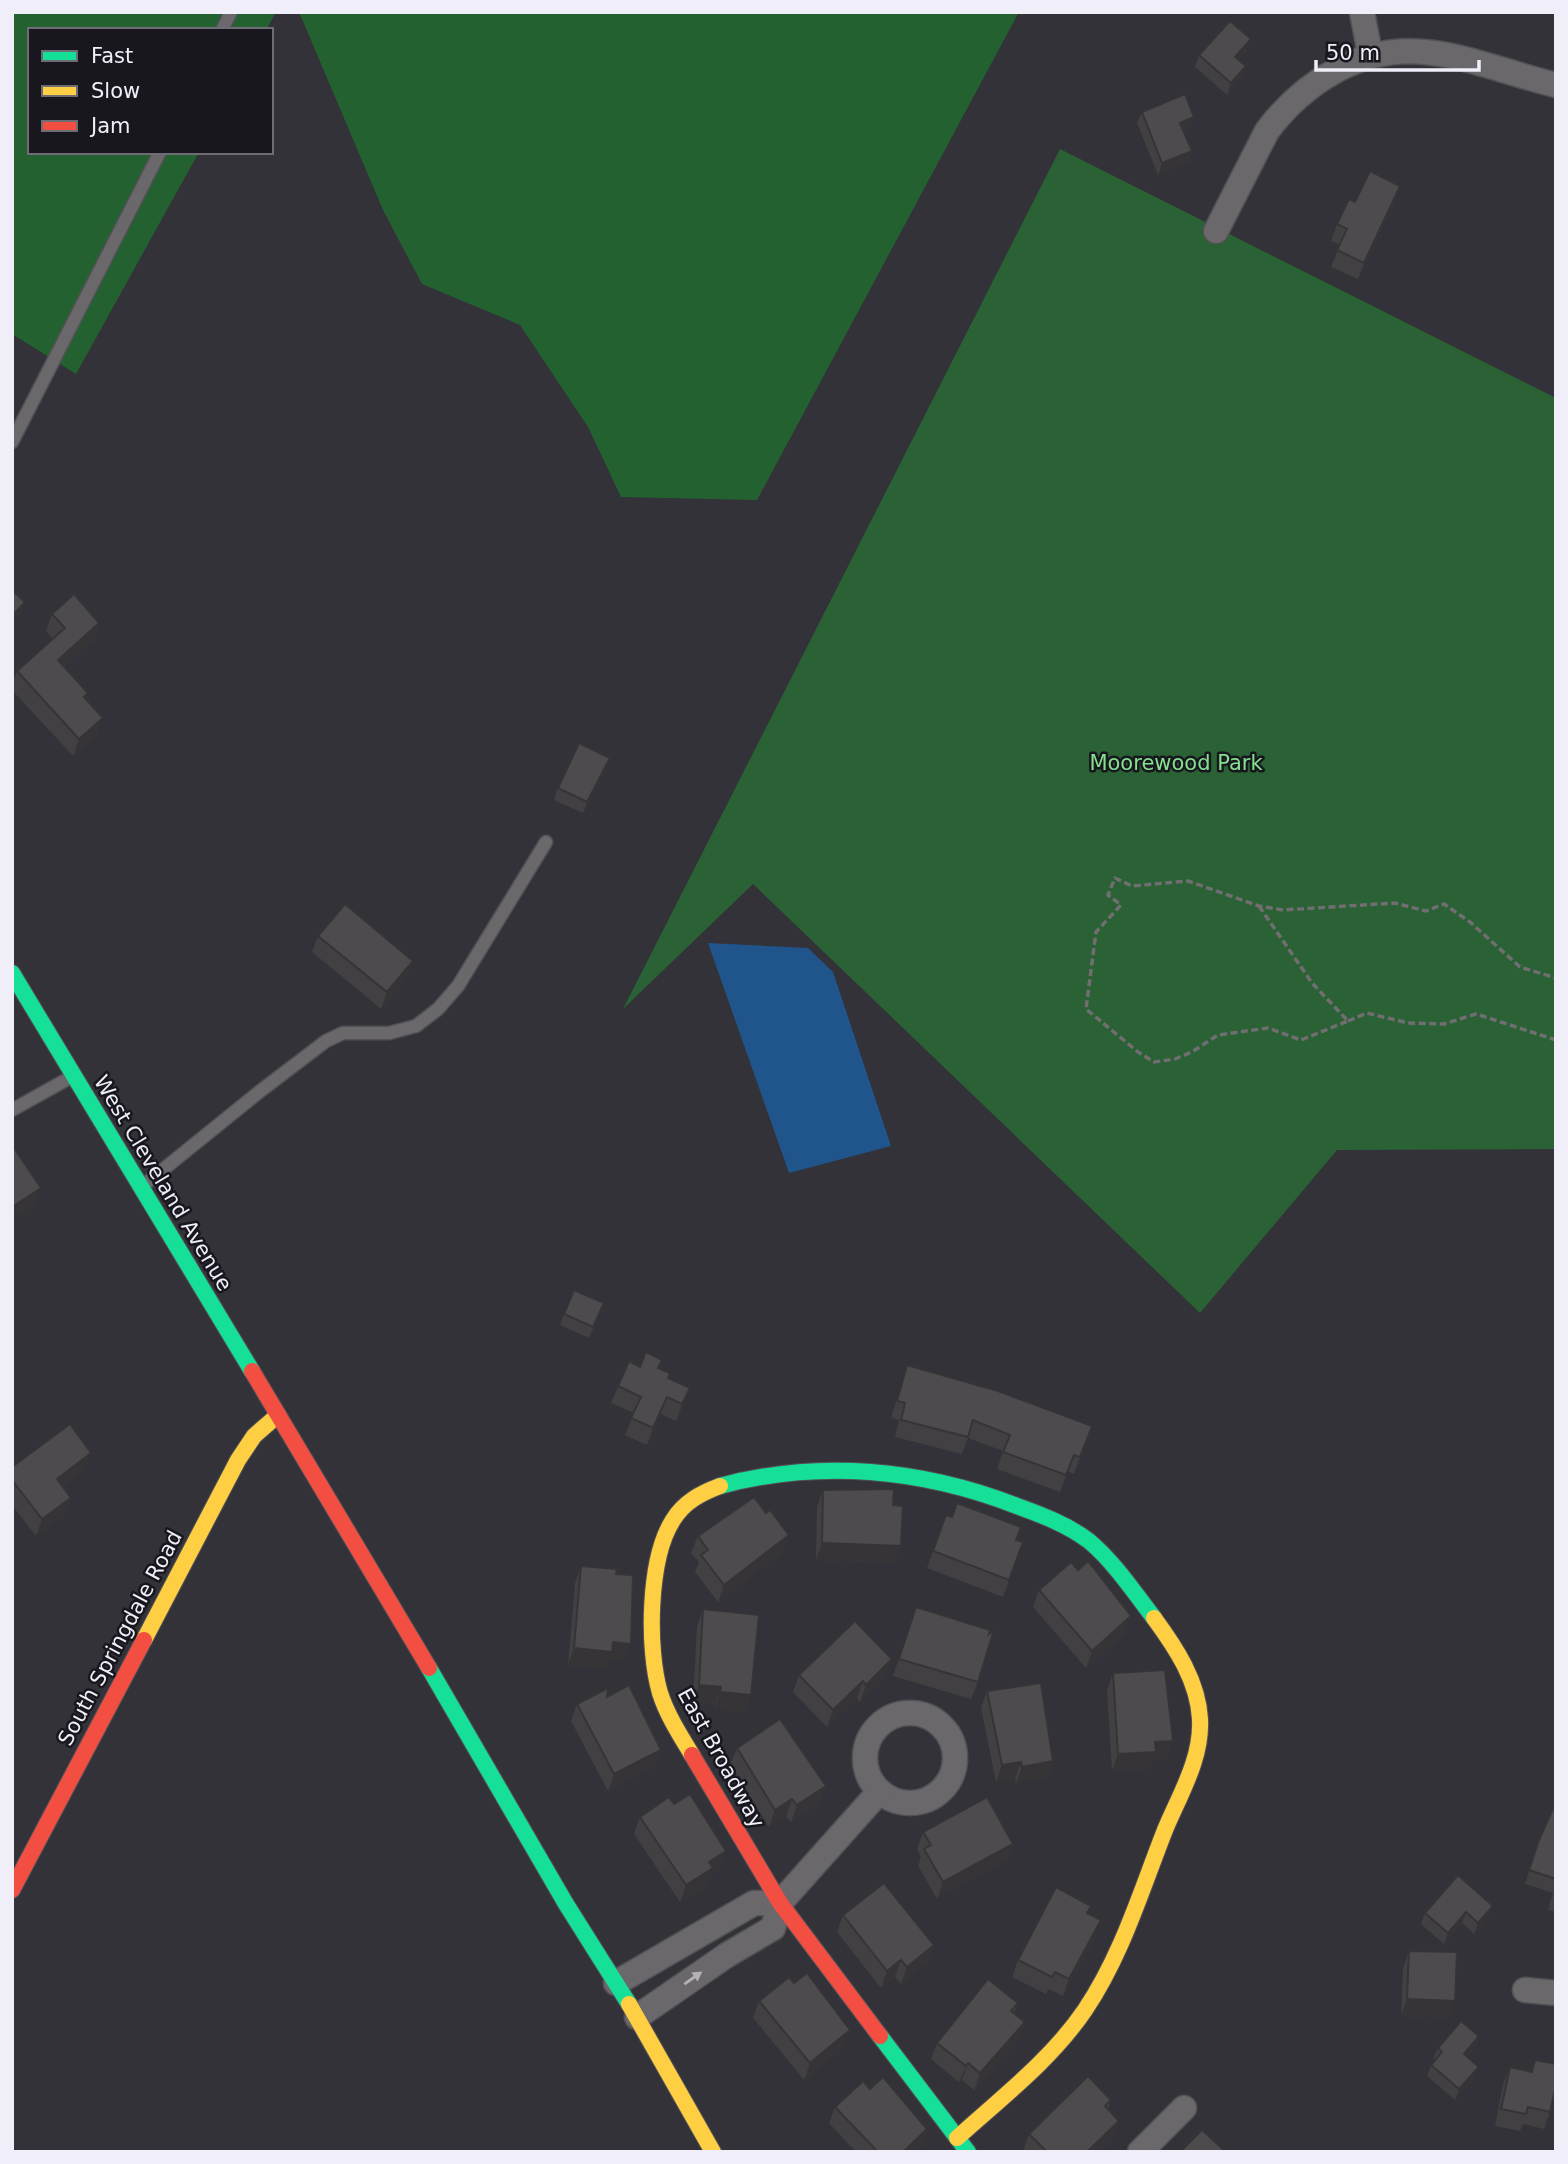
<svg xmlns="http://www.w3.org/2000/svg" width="1568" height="2164" viewBox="0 0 1568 2164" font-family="'DejaVu Sans',sans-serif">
  <rect width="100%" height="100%" fill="#323238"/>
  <path fill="#2a6135" d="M1060,149l496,249v751l-219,1 -137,163 -447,-429 -130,125z"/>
  <g fill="#246131">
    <path d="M12,12h264l-10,18h-236v122h169l-123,222 -64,-40z"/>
    <path d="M299,12h720l-262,488 -136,-3 -33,-70 -68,-102 -98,-41 -39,-74z"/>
  </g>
  <path fill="#20558b" d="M708,943l100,5 25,24 58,174 -102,27z"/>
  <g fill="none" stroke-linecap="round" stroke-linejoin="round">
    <defs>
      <g id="lane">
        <path d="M222,30l9,-18"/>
        <path d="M12,442l148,-290"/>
        <path d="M12,1110l61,-34"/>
        <path d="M144,1185l115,-93 67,-51 17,-8h46l27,-7 22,-17 20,-23 88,-144"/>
      </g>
      <g id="street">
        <path d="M1362,12l8,42"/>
        <path d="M1216,231l51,-100c18,-24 41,-45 68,-60 78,-43 142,-5 221,14"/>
        <circle cx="910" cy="1758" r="45"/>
        <path d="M616,1983l138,-80h26"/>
        <path d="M1525,1990l31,3"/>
        <path d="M637,2017l90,-62 46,-27 7,-25 99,-111"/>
        <path d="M1140,2152l44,-44"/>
      </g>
      <g id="fast">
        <path d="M12,973l240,398"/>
        <path d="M720,1486c100,-27 202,-17 297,20 25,9 51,19 72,35 26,22 45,51 65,77"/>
        <path d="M429,1668l137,236 63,100"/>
        <path d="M880,2036l88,116"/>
      </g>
      <g id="slow">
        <path d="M144,1640l94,-180 16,-24 24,-21"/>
        <path d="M692,1755c-12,-20 -25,-40 -32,-62 -13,-44 -12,-134 13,-173 11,-18 28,-27 47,-34"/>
        <path d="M629,2004l84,148"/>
        <path d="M957,2138c44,-40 94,-78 128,-128 37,-55 56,-119 80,-180 15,-36 37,-71 35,-111 -2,-38 -24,-71 -46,-101"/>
      </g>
      <g id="jam">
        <path d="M252,1371l177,297"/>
        <path d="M692,1755l88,148 100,133"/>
        <path d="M12,1890l132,-250"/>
      </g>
    </defs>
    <use href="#lane" stroke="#515156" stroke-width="15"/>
    <use href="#street" stroke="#515156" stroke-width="27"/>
    <use href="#fast" stroke="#515156" stroke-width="18"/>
    <use href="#slow" stroke="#515156" stroke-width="18"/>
    <use href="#jam" stroke="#515156" stroke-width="18"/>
    <g stroke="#706e70" stroke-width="3.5" stroke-dasharray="7 3.5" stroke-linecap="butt">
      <path d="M1259,906l53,77 36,38 -47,19 -33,-12 -50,7 -26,17 -17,7 -21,3 -16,-10 -52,-43 10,-77 25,-27 -13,-10 7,-17 17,8 56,-5 71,25 24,4 112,-7 31,8 18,-7 26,18 50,45 36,11"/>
      <path d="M1348,1021l19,-8 41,10 36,1 32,-10 80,26"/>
    </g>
    <use href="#lane" stroke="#6a686a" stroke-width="12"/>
    <use href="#street" stroke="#6a686a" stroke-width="24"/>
    <use href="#fast" stroke="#16e098" stroke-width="16"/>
    <use href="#slow" stroke="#ffcf43" stroke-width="16"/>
    <use href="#jam" stroke="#f24e42" stroke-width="16"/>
  </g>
  <g fill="#434043">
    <path d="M1247,50l-9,10 8,6 -4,12 -15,17 -32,-28 4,-12z"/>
    <path d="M1142,112l48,16 -6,3 8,20 -4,11 -30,13 -21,-52z"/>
    <path d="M1355,202l39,1 -36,76 -27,-12 9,-22 -9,-4 6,-17z"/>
    <path d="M52,614l47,9 -6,17 -29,26 24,27 -2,6 11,36 -24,21 -61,-66v-6l5,-13 36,-32 -7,-8z"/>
    <path d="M606,769l-23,44 -29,-13 4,-12z"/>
    <path d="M318,936l89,42 -26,31 -69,-57z"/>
    <path d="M564,1314l35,1 -10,23 -29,-13z"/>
    <path d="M907,1365l185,61 -18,48 -6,-3 -8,21 -63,-23 6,-18 -35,-13 -6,16 -67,-17 4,-17 -8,-2z"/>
    <path d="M640,1367l19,1 9,10 16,27 -8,16 -15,-7 -14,31 -22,-10 9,-22 -23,-10 7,-17z"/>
    <path d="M12,1467l73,3 -22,17 8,11 -6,16 -29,22 -24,-31z"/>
    <path d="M823,1490l70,15 2,58 -79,-3 1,-53z"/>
    <path d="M946,1515l77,27 -20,55 -76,-29z"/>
    <path d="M698,1536l85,16 -65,50 -23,-30 4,-10 -8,-9z"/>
    <path d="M581,1566l35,8 8,87 -15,-2 -4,10 -37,-4 7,-82z"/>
    <path d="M1039,1590l86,43 -39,35 -53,-61z"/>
    <path d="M916,1607l62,75 -7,17 -78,-23z"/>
    <path d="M703,1609l48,86 -7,17 -30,-3 1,-5 -22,-3 4,-75z"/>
    <path d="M892,1659l-6,17 -26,26 -3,-4 -30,29 -34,-35 6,-17z"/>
    <path d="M1113,1673l54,85 -14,1 -3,10 -38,2 -5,-81z"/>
    <path d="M987,1691l66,70 -6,17 -31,5 -1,-4 -19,3 -15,-74z"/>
    <path d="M577,1704l78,63 -47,24 -37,-70z"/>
    <path d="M737,1748l83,55 -29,19 -5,-6 -17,11 -39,-62z"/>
    <path d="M1556,1802v110l-8,-2 5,-17 -28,-9 14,-44z"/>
    <path d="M640,1817l80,50 -9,7 -4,11 -27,17 -46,-68z"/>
    <path d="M923,1832l90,12 -6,16 -70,39 -19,-33 3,-9 -4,-8z"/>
    <path d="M1458,1875l31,42 -15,17 -12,-11 -18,21 -23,-20 4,-11z"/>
    <path d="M1091,1906l-3,7 7,23 -32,60 -14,-7 -3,5 -34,-17 6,-17z"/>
    <path d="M843,1915l91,30 -6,17 -27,22 -6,-7 -14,11 -44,-56z"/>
    <path d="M1409,1951l40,67 -48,-2 2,-48z"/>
    <path d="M759,2001l85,46 -40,33 -51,-62z"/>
    <path d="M1018,2003l-4,10 11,9 -6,17 -45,51 -12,-10 -3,2 -28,-23 6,-16z"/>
    <path d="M1438,2048h37l-8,9 8,21 -20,22 -28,-24 4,-11 4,-5 -2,-1z"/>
    <path d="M1535,2060l15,52 -6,17 -21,-5 -3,7 -25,-5 8,-42 7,-17 21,5z"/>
    <path d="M870,2089l57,40 -6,17 -6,6h-59l-27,-29 6,-16z"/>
    <path d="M1111,2100l-3,10 11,11 -7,17 -14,14h-74l-1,-1 6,-17z"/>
  </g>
  <g fill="#373437">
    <path d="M1251,39l-4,11 -16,18 4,-11z"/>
    <path d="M1246,66l-4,12 -15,17 4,-12z"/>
    <path d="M1194,117l-4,11 -14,6 4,-11z"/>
    <path d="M1192,151l-4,11 -30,13 4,-12z"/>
    <path d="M1400,186l-6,17 -36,76 6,-16z"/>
    <path d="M25,602l-4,12 -9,9v-7z"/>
    <path d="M99,623l-6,17 -41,37 6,-17z"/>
    <path d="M103,718l-6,17 -24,21 6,-17z"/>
    <path d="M610,758l-4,11 -23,44 4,-11z"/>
    <path d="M413,961l-6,17 -26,31 6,-17z"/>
    <path d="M41,1188l-6,17 -23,15v-13z"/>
    <path d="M690,1388l-6,17 -8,16 6,-17z"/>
    <path d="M667,1397l-6,17 -14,31 6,-17z"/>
    <path d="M91,1453l-6,17 -34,26 6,-17z"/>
    <path d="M71,1498l-6,16 -29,22 6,-17z"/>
    <path d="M789,1535l-6,17 -65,50 6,-17z"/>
    <path d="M822,1543l79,3 -6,17 -79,-3z"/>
    <path d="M1131,1616l-6,17 -39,35 6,-17z"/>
    <path d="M613,1642l18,2 -7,17 -15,-2 -4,10 -37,-4 6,-17z"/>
    <path d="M892,1659l-6,17 -26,26 6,-17z"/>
    <path d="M863,1681l-6,17 -30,29 6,-17z"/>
    <path d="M699,1685l22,2 -6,17 -22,-3z"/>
    <path d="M720,1692l31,3 -7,17 -30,-3z"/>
    <path d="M1173,1741l-6,17 -14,1 -3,10 -38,2 6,-17 37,-12z"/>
    <path d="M661,1750l-6,17 -47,24 6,-17z"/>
    <path d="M1053,1761l-6,17 -31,5 6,-16z"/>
    <path d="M1021,1762l-6,17 -19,3 6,-17z"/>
    <path d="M826,1786l-6,17 -29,19 6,-17z"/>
    <path d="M792,1799l-6,17 -17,11 6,-17z"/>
    <path d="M1013,1844l-6,16 -70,39 6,-17z"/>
    <path d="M726,1851l-6,16 -9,7 -4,11 -27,17 6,-17 23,-23z"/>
    <path d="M1493,1906l-4,11 -15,17 4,-11z"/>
    <path d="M1466,1912l-4,11 -18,21 4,-11z"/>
    <path d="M1101,1920l-6,16 -32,60 6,-17z"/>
    <path d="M934,1945l-6,17 -27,22 6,-17z"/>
    <path d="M901,1960l-6,17 -14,11 6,-17z"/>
    <path d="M1407,1999l48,2 -6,17 -48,-2z"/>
    <path d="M1025,2022l-6,17 -45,51 6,-17z"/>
    <path d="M850,2030l-6,17 -40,33 6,-17z"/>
    <path d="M1479,2036l-4,12 -15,17 4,-11z"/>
    <path d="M968,2063l-6,17 -3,2 7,-16z"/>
    <path d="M1479,2067l-4,11 -20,22 4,-11z"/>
    <path d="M1119,2121l-7,17 -14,14h-11z"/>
    <path d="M927,2129l-6,17 -6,6h-12z"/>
  </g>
  <g fill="#4e4b4e" stroke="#373437" stroke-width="2">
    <path d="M1230,21l21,18 -16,18 11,9 -15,17 -32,-28z"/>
    <path d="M1185,94l9,23 -14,6 12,28 -30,12 -20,-51z"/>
    <path d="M1370,171l30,15 -36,77 -27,-13 10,-21 -10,-5 12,-25 6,3z"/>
    <path d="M12,590l13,12 -13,14z"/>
    <path d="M74,594l25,29 -41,37 30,33 -4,4 19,21 -24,21 -62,-68 48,-43 -13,-14z"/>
    <path d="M579,743l31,15 -23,44 -29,-14z"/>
    <path d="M345,904l68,57 -26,31 -69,-56z"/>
    <path d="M14,1148l27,40 -29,19v-58z"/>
    <path d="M574,1290l30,13 -11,24 -29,-13z"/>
    <path d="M646,1352l16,8 -4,8 12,5 -2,5 22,10 -8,16 -15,-7 -14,31 -22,-10 10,-21 -23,-11 11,-25 11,6z"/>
    <path d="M907,1365l91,26 94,35 -12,31 -6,-2 -8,20 -63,-23 7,-17 -37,-15 -5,17 -67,-17 4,-17 -8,-2z"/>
    <path d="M70,1424l21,29 -34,26 14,19 -29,21 -30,-39v-13z"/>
    <path d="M894,1489l-1,16 10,1 -2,40 -79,-3 1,-53z"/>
    <path d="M754,1497l12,16 4,-3 19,25 -65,50 -23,-30 7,-5 -10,-14z"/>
    <path d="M957,1503l64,24 -5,13 7,2 -14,38 -76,-29 13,-36 6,2z"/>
    <path d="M1088,1561l43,55 -39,35 -53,-61 32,-28 7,8z"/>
    <path d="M581,1566l36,3 -1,5 17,1 -2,69 -18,-2 -1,10 -38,-4z"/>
    <path d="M916,1607l74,23 -1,4 5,-4 -16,52 -79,-23z"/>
    <path d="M703,1609l56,6 -8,80 -31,-3 1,-5 -22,-2z"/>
    <path d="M855,1621l37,38 -26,26 -3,-4 -30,29 -34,-35z"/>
    <path d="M1165,1670l8,71 -18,1 1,10 -38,2 -5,-81z"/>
    <path d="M1041,1683l12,78 -31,6 -1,-5 -19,3 -15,-74z"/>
    <path d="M629,1685l32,65 -47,24 -37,-70 31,-16 -1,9z"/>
    <path d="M780,1719l46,67 -29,19 -5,-6 -17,11 -38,-62z"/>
    <path d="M690,1794l36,57 -17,11 4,6 -27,17 -46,-68 29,-20 5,7z"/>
    <path d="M987,1797l26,47 -70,38 -19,-33 7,-4 -8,-13z"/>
    <path d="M1556,1802v77l-27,-9 10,-30z"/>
    <path d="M1458,1875l35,31 -15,17 -12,-11 -18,21 -23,-20z"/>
    <path d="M884,1883l50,62 -27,22 -6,-7 -14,11 -44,-56z"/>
    <path d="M1056,1887l35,19 -4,7 14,7 -32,59 -14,-7 -3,5 -34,-17z"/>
    <path d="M1409,1951l48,1 -2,49 -48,-2z"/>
    <path d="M807,1973l43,57 -40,33 -51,-62 30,-24 5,6z"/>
    <path d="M988,1979l30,24 -7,8 14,11 -45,51 -12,-10 -2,3 -29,-23z"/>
    <path d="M1461,2021l18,15 -15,18 15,13 -20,22 -28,-24 11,-13 -4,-4z"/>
    <path d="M1535,2060l21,4v22l-6,26 -22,-5 -2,7 -25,-5 9,-42 22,5z"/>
    <path d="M1088,2076l23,24 -6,6 14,15 -32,31h-40l-18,-18z"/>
    <path d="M883,2077l44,52 -24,23h-25l-43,-45 28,-26 7,8z"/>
    <path d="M1202,2130l24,22h-46z"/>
  </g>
  <defs><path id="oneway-solid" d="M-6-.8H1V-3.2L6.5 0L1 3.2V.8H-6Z" transform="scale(1.75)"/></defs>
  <use fill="#b4b2b8" href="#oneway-solid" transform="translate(693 1978) rotate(-35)"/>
  <g text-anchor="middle" stroke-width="5" stroke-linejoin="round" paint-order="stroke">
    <g font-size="21" fill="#84e08f" stroke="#18171e">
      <text x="1176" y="770">Moorewood Park</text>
    </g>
    <g font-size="21" fill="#f0eef8" stroke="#18171e">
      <text transform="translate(163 1183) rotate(59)" y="7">West Cleveland Avenue</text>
      <text transform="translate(120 1638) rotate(-62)" y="7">South Springdale Road</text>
      <text transform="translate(721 1758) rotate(61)" y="7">East Broadway</text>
    </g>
  </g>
  <rect width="1568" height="2164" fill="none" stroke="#f0eef8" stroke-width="28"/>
  <rect x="28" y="28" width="245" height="126" fill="#18171e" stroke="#6e6d75" stroke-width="2"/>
  <rect x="42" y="51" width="35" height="10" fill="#16e098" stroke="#6e6d75" stroke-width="2"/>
  <text x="91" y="63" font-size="21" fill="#f0eef8">Fast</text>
  <rect x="42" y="86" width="35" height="10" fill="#ffcf43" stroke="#6e6d75" stroke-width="2"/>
  <text x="91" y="98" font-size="21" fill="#f0eef8">Slow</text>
  <rect x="42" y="121" width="35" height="10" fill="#f24e42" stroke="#6e6d75" stroke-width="2"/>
  <text x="91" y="133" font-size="21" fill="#f0eef8">Jam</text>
  <path d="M1316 60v10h163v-10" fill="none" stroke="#f0eef8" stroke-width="3.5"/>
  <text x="1326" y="60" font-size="21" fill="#f0eef8" stroke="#18171e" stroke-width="5" paint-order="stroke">50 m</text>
</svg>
